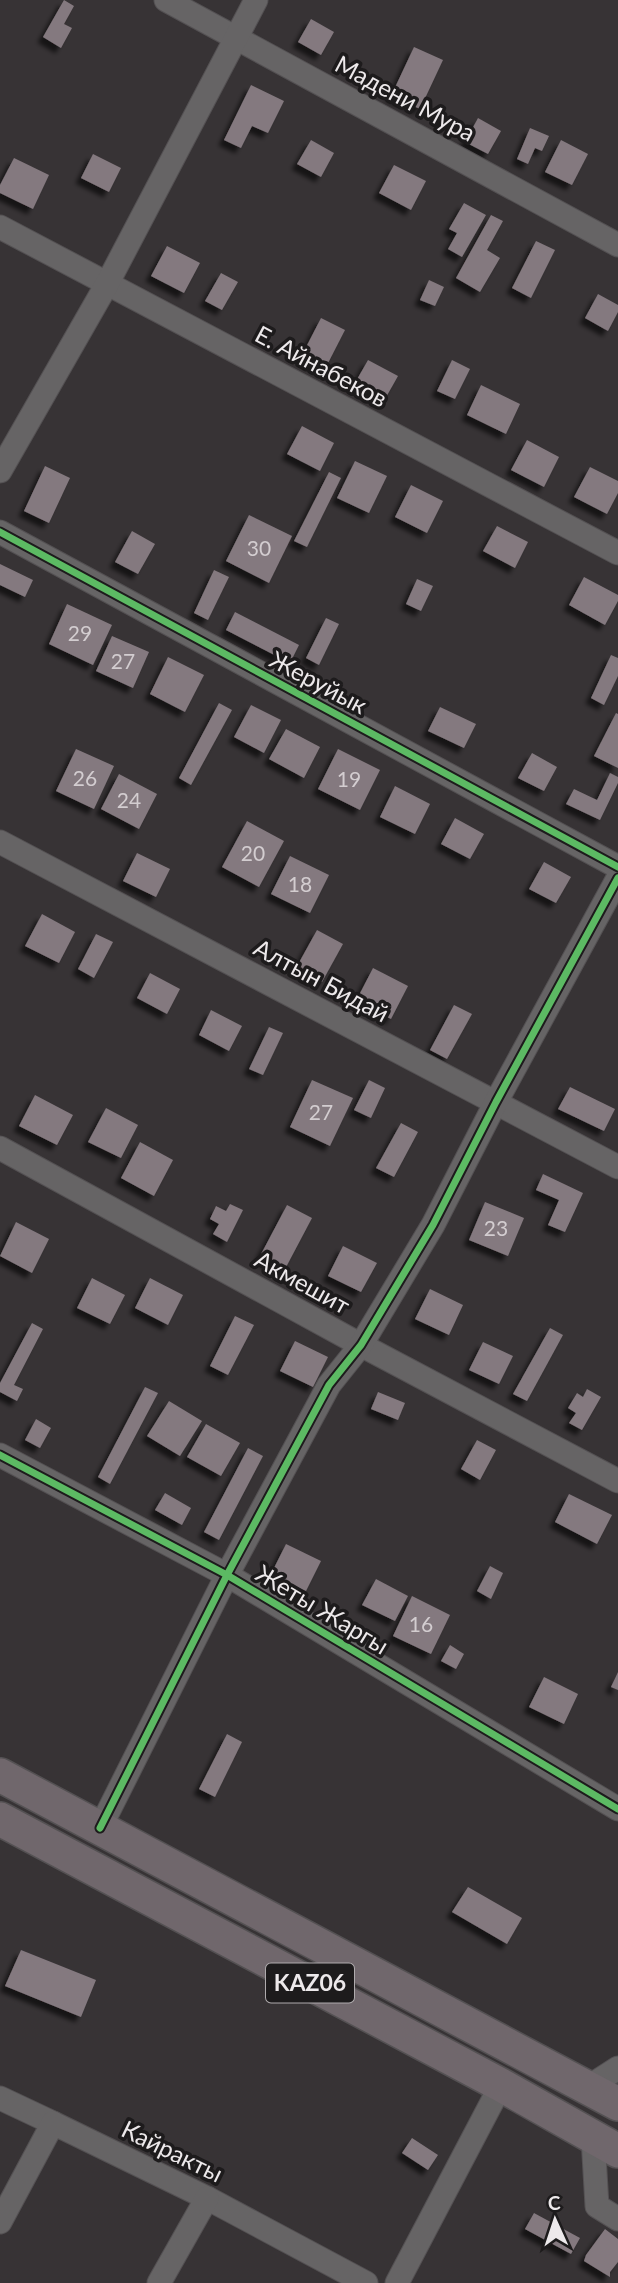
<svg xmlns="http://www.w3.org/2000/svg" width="618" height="2283" viewBox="0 0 618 2283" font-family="Lato,sans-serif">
  <defs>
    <filter id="shadow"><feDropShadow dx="-5.5" dy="5.5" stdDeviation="2" flood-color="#0009"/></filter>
  </defs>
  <rect width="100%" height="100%" fill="#373335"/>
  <g fill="#84797f" filter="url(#shadow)">
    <path d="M64,0l10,6 -10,18 8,4 -11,20 -18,-11z"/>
    <path d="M311,19l23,13 -13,23 -23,-13z"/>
    <path d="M414,47l29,13 -23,49 -29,-13z"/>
    <path d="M251,85l33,16 -16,32 -16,-7 -11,22 -17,-8z"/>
    <path d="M478,118l23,13 -13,23 -23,-12z"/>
    <path d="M530,128l19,8 -7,15 -7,-3 -7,16 -11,-5z"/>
    <path d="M311,140l23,13 -13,24 -24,-13z"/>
    <path d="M561,140l27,14 -16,31 -27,-13z"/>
    <path d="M93,154l28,14 -12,24 -28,-14z"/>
    <path d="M14,158l35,17 -16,34 -33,-16v-8z"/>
    <path d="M394,165l32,16 -15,29 -32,-17z"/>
    <path d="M464,203l22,12 -24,42 -14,-8 9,-16 -8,-4z"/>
    <path d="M491,215l12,6 -16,29 13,8 -20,34 -24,-14z"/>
    <path d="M536,241l19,9 -24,48 -19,-10z"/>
    <path d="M167,246l33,17 -16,30 -33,-17z"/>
    <path d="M221,273l17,9 -16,28 -17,-9z"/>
    <path d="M429,280l15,7 -9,19 -15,-6z"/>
    <path d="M598,294l20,11v7l-10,19 -23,-13z"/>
    <path d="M321,318l24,12 -19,37 -24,-12z"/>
    <path d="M368,360l30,16 -13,23 -30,-16z"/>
    <path d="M452,360l18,9 -15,30 -18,-8z"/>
    <path d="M481,385l39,19 -14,30 -39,-19z"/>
    <path d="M302,426l32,17 -14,28 -33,-17z"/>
    <path d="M527,440l32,17 -15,30 -33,-17z"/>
    <path d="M355,461l32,15 -18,37 -32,-15z"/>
    <path d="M45,466l25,12 -21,45 -25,-12z"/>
    <path d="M590,467l28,14v12l-11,21 -33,-17z"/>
    <path d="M329,472l12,6 -34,69 -13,-6z"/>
    <path d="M411,485l32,16 -16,32 -32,-16z"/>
    <path d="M249,515l43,21 -23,47 -43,-22z"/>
    <path d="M497,526l31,16 -13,26 -32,-17z"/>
    <path d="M132,531l23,13 -17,30 -23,-12z"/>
    <path d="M0,564l33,16 -8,17 -25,-12z"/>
    <path d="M214,570l15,7 -21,43 -14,-7z"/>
    <path d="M584,577l34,18v6l-13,24 -36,-20z"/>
    <path d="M417,579l16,7 -12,25 -15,-7z"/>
    <path d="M67,604l45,21 -19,40 -44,-21z"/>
    <path d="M235,612l64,33 -9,18 -64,-33z"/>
    <path d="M326,618l13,6 -20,41 -13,-7z"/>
    <path d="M112,636l37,16 -16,36 -37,-17z"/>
    <path d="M611,655l7,3v18l-14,29 -13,-7z"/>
    <path d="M168,657l36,18 -19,37 -35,-18z"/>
    <path d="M219,703l13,7 -41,75 -12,-7z"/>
    <path d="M251,705l30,15 -17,33 -30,-16z"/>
    <path d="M440,707l36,17 -12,24 -36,-17z"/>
    <path d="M616,713l2,1v54l-24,-12z"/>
    <path d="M286,729l34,18 -16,31 -35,-19z"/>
    <path d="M76,749l38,17 -20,43 -38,-18z"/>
    <path d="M338,749l42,21 -20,40 -42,-21z"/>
    <path d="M532,753l25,14 -13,24 -26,-13z"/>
    <path d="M610,773l8,4v6l-18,37 -34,-16 8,-15 23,11z"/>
    <path d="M119,774l38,20 -18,35 -38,-20z"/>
    <path d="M395,786l35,18 -15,30 -35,-17z"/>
    <path d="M455,818l29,16 -14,25 -29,-15z"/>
    <path d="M247,821l37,20 -25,46 -37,-20z"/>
    <path d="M137,853l33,16 -14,28 -33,-16z"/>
    <path d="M290,856l39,19 -19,38 -39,-19z"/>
    <path d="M544,862l27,15 -15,26 -27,-14z"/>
    <path d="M42,914l33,18 -16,31 -34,-17z"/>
    <path d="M317,930l26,14 -21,38 -26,-14z"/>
    <path d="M96,934l17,8 -19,36 -16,-9z"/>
    <path d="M373,968l35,18 -17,33 -35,-18z"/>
    <path d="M150,973l30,16 -13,25 -30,-16z"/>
    <path d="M454,1005l18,9 -25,45 -17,-9z"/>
    <path d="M211,1010l31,16 -13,25 -30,-16z"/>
    <path d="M269,1027l14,6 -20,42 -14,-6z"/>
    <path d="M312,1080l41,18 -23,48 -40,-19z"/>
    <path d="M369,1080l16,8 -14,30 -17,-8z"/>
    <path d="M570,1087l45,22 -11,22 -46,-22z"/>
    <path d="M35,1095l38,20 -16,30 -38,-19z"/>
    <path d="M106,1108l32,17 -17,33 -33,-16z"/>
    <path d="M401,1123l17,9 -24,45 -18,-9z"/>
    <path d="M140,1142l33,18 -19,36 -33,-18z"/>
    <path d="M543,1174l40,19 -18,39 -17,-7 11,-25 -23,-10z"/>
    <path d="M485,1202l39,16 -16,38 -39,-16z"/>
    <path d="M230,1204l13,6 -16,32 -14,-8 6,-10 -9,-5 6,-13 10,5z"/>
    <path d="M287,1205l25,13 -28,53 -25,-13z"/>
    <path d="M16,1222l33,17 -17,34 -32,-17z"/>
    <path d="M343,1246l34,17 -16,29 -33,-16z"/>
    <path d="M92,1278l33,17 -15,29 -33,-16z"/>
    <path d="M150,1278l33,17 -15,30 -33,-17z"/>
    <path d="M430,1289l33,16 -14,30 -34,-16z"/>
    <path d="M235,1316l19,9 -26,50 -18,-9z"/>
    <path d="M32,1323l11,6 -29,56 9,4 -6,12 -17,-9v-9z"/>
    <path d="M550,1328l13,7 -36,66 -14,-7z"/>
    <path d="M295,1341l33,16 -15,30 -33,-16z"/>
    <path d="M483,1342l30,14 -14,28 -30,-14z"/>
    <path d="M145,1387l13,6 -48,91 -12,-7z"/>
    <path d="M587,1389l14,8 -19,33 -13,-7 7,-10 -8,-5 9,-15 6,4z"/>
    <path d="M378,1392l27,11 -7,17 -27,-11z"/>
    <path d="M169,1401l33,20 -22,35 -33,-20z"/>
    <path d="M36,1419l15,9 -11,20 -15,-8z"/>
    <path d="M206,1424l34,19 -19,33 -34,-19z"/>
    <path d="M477,1440l19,10 -16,30 -19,-11z"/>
    <path d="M248,1448l15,8 -44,84 -15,-8z"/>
    <path d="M165,1493l26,15 -9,17 -27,-15z"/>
    <path d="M569,1494l43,21 -15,29 -42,-22z"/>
    <path d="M286,1544l35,17 -15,30 -35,-17z"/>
    <path d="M490,1566l13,7 -12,26 -14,-8z"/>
    <path d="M376,1579l32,17 -13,25 -33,-16z"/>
    <path d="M412,1596l38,19 -19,39 -38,-18z"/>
    <path d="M450,1645l14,9 -8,15 -15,-8z"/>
    <path d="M618,1672v18l-7,-3z"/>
    <path d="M544,1677l34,17 -14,30 -35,-17z"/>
    <path d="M227,1734l15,8 -27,55 -16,-8z"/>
    <path d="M468,1887l54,31 -15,26 -55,-32z"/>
    <path d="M21,1950l75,30 -15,37 -76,-31z"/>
    <path d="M412,2138l26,17 -10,15 -26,-17z"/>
    <path d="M534,2213l46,25 -9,16 -46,-25z"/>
    <path d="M605,2229l13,10v23l-8,10v5l-26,-16 2,-6z"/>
  </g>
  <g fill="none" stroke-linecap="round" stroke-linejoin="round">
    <defs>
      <g id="minor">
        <path d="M166,0l452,245"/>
        <path d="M0,227l618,326"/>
        <path d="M0,471l107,-187 149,-284"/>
        <path d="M0,532l618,335"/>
        <path d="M0,842l618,325"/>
        <path d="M0,1148l361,197 257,136"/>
        <path d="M0,1455l227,120 391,234"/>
        <path d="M100,1828l127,-253 102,-190 32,-40 72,-120 63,-123 122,-224"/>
        <path d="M587,2088l31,-20"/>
        <path d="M0,2098l53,25"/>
        <path d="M593,2138l4,68 21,13"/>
        <path d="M0,2222l53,-99 154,75 159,85"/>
        <path d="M159,2283l48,-85"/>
        <path d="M397,2283l104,-198"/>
      </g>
      <g id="highway">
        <path d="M0,1775l618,329"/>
        <path d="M0,1819l501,266 117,66"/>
      </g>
    </defs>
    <use href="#minor" stroke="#545153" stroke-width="25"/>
    <use href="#highway" stroke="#545153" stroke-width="36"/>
    <use href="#minor" stroke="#666465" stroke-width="23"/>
    <use href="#highway" stroke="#70676c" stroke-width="33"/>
    <defs>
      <g id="cycleway">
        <path d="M0,532l618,335"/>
        <path d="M0,1455l227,120 391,234"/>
        <path d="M100,1828l127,-253 102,-190 32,-40 72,-120 63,-123 122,-224"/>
      </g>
    </defs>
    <use href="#cycleway" stroke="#1d1b1c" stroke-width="11"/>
    <use href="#cycleway" stroke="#5cba63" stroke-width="7"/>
  </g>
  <g text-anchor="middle" stroke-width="7" stroke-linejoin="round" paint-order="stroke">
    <g font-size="21" fill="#d3cdd0">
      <text x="259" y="556">30</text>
      <text x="80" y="641">29</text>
      <text x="123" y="669">27</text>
      <text x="85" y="786">26</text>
      <text x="349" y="787">19</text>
      <text x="129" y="808">24</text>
      <text x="253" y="861">20</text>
      <text x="300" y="892">18</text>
      <text x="321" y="1120">27</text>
      <text x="496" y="1236">23</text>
      <text x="421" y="1632">16</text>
    </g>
    <rect fill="#1d1b1c" stroke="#afabad" stroke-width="2" x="266" y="1963.5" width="88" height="39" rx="5"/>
    <g font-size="23" font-weight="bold" fill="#ede9eb">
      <text x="310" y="1991">KАZ06</text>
    </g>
    <g font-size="24" fill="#ede9eb" stroke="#1d1b1c">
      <text transform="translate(405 99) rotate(28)" y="8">Мадени Мура</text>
      <text transform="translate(321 367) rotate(28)" y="8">Е. Айнабеков</text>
      <text transform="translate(318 683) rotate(28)" y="8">Жеруйык</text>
      <text transform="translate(321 981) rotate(28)" y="8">Алтын Бидай</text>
      <text transform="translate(302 1283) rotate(29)" y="8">Акмешит</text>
      <text transform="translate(322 1610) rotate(31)" y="8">Жеты Жаргы</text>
      <text transform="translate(172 2152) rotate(26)" y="8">Кайракты</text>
    </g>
  </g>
  <g transform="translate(555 2220) rotate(357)" stroke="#1d1b1c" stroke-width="5" paint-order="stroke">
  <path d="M0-5L12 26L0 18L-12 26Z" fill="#ede9eb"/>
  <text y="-10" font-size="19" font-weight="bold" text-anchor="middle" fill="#ede9eb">С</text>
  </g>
</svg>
